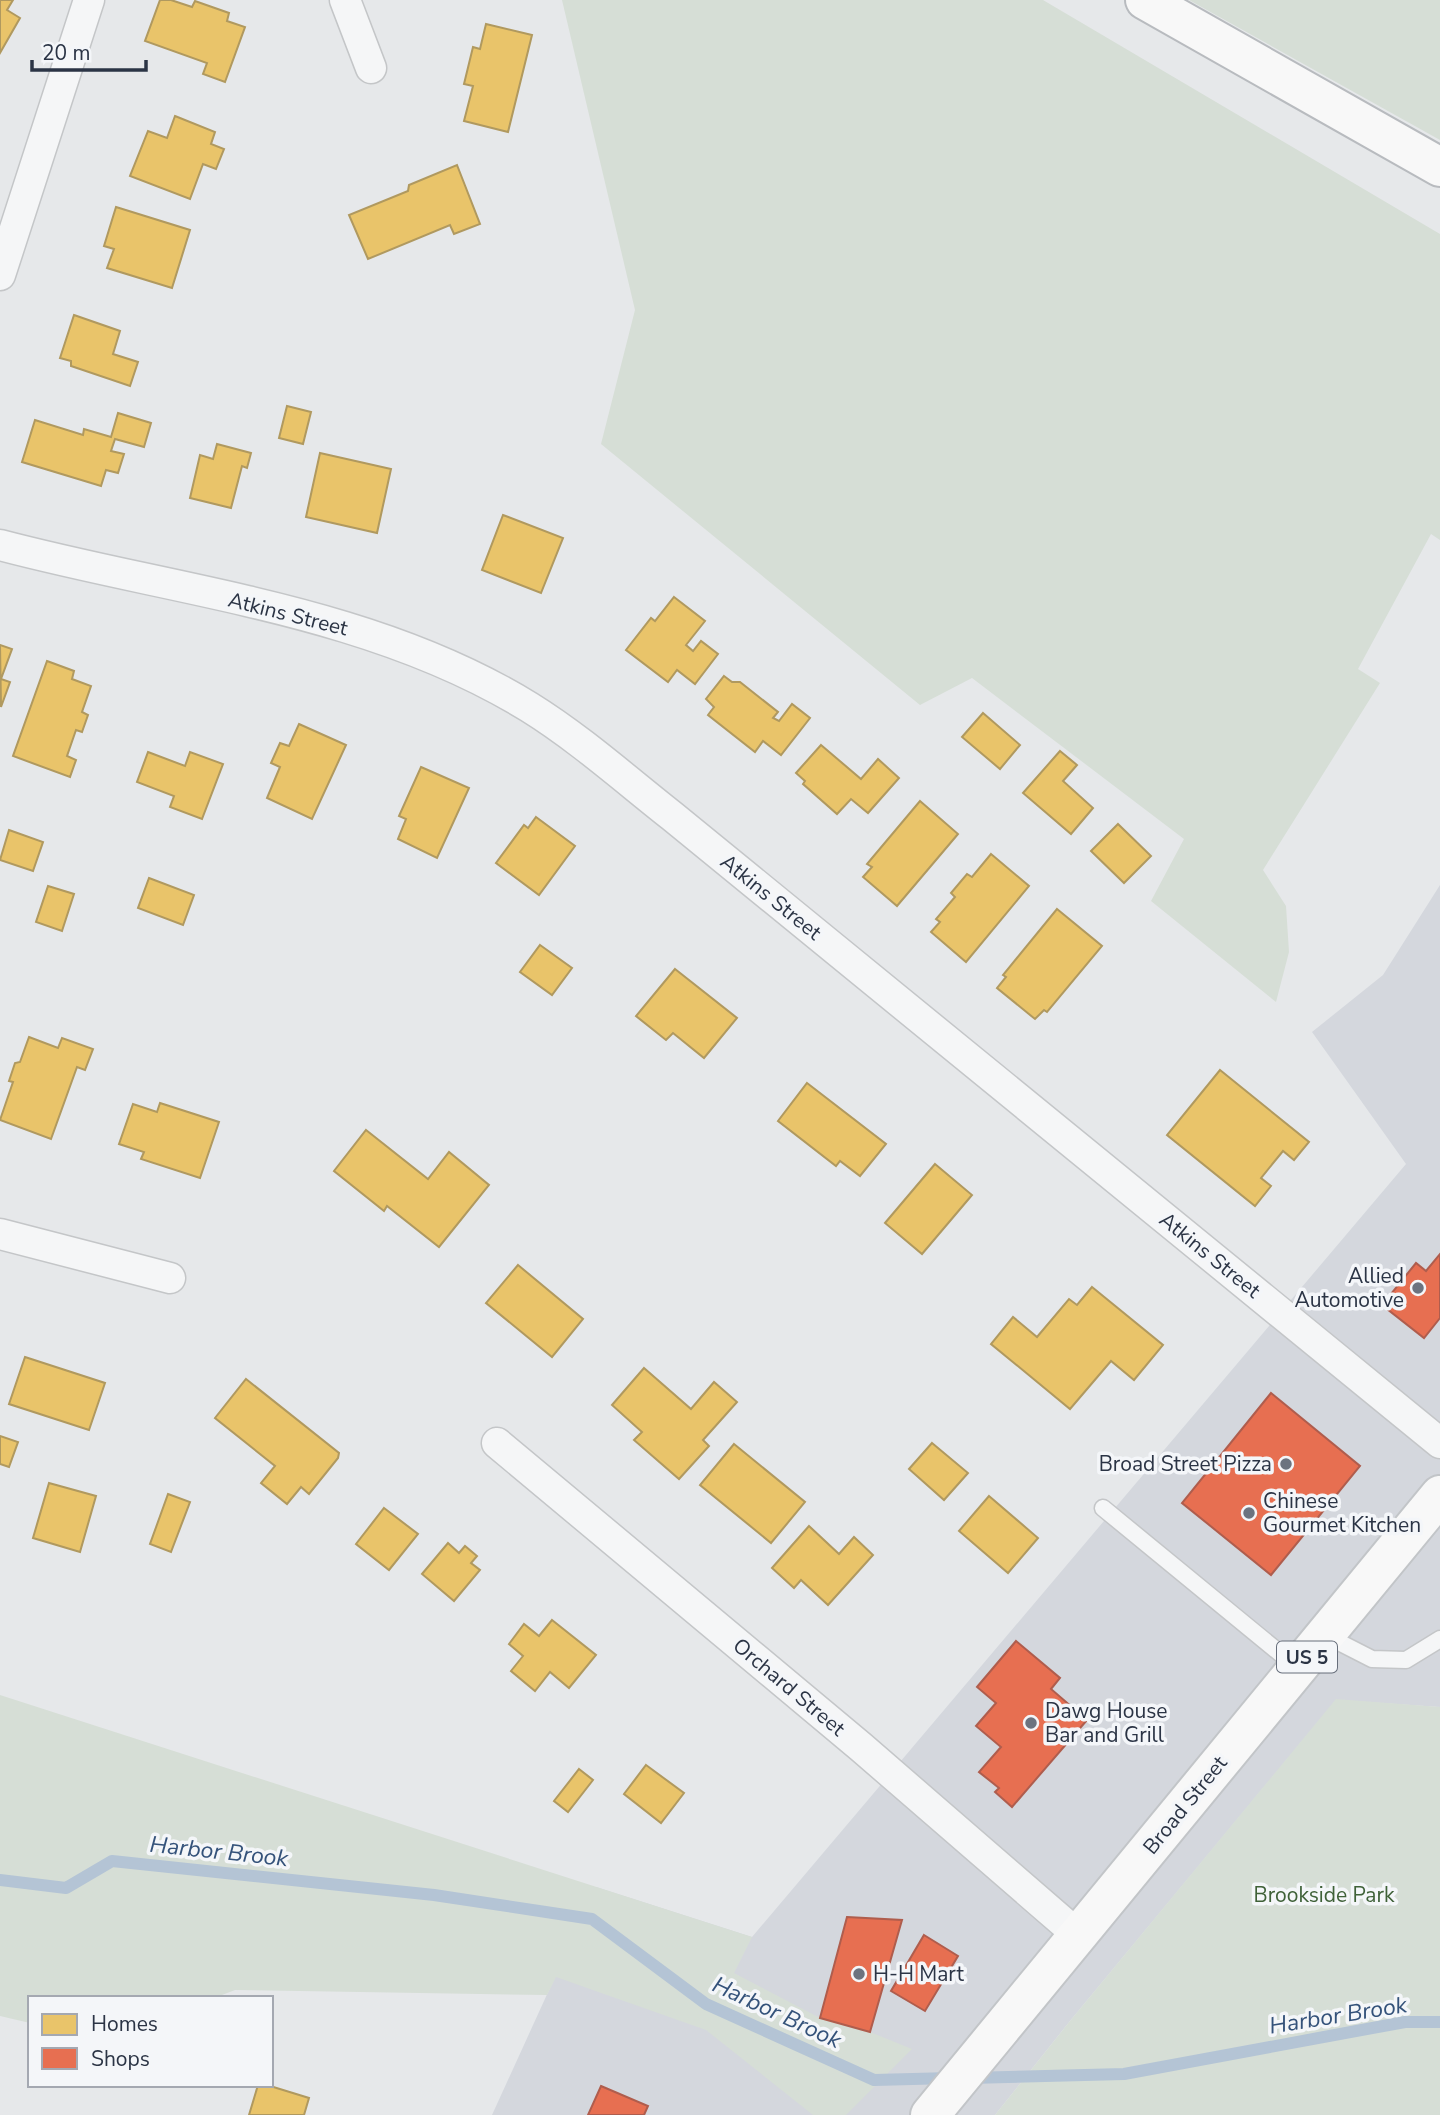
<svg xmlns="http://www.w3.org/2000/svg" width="1440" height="2115" viewBox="0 0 1440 2115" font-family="'Nunito Sans',sans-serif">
  <rect width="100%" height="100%" fill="#e6e8ea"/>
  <path fill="#d4d7dd" d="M1440,885v822l-104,-7 -266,321 -75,94h-503l104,-228 156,50 654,-773 -94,-132 71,-57z"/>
  <g fill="#d6ded6">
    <path d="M562,0h481l397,234v306l-9,-6 -73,135 22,14 -117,187 23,36 3,46 -13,50 -125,-101 33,-62 -212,-161 -52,27 -319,-261 34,-134z"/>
    <path d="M1190,0h250v140l-251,-140z"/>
    <path d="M0,1695l752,242 -18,36 86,45 50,14 42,17 -66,66h-33l-107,-85 -150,-53 -9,18 -312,-5 -21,8h-184v25l-30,-7z"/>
    <path d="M1336,1699l104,8v408h-445l75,-94z"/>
  </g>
  <g fill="#e9c46a" stroke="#b0995f" stroke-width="2">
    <path d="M0,0h13l-6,10 13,8 -20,35z"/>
    <path d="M160,0h11l21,7 3,-6 34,12 -2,8 18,6 -20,55 -22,-8 4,-11 -62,-22z"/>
    <path d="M486,24l46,11 -24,97 -44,-11 9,-35 -9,-2 9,-37 7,2z"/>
    <path d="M175,116l40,16 -4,12 13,5 -8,20 -13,-5 -13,35 -60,-23 18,-45 19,7z"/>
    <path d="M457,165l23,59 -26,10 -4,-9 -82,34 -19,-44 59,-24 1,-6z"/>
    <path d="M116,207l74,23 -18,58 -65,-20 7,-19 -10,-3z"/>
    <path d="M74,315l46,16 -7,23 25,8 -8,24 -59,-20v-5l-11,-3z"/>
    <path d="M287,406l24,6 -8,32 -24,-6z"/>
    <path d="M118,413l33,10 -7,24 -29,-8 -4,12 13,3 -6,19 -12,-3 -5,16 -79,-24 13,-42 48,15 1,-6 27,8z"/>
    <path d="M217,444l34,9 -4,15 -5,-2 -11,42 -41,-10 10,-43 13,4z"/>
    <path d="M320,453l71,16 -14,64 -71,-16z"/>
    <path d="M503,515l60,23 -22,55 -59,-23z"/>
    <path d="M674,597l31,24 -19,24 7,6 8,-10 17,13 -23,30 -18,-14 -9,12 -42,-32 25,-32 4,3z"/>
    <path d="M0,645l12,4 -11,30 9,3 -9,25z"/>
    <path d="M47,661l27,10 -2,8 19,7 -9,26 6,3 -6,17 -6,-2 -9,26 9,4 -6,17 -57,-21z"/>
    <path d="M724,676l8,6h8l38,30 -5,6 6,3 13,-17 18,14 -29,37 -18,-14 -8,11 -47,-37 6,-8 -8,-8z"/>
    <path d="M983,713l37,32 -20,24 -38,-32z"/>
    <path d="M299,724l47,21 -34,74 -45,-21 13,-31 -9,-4 9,-20 9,3z"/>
    <path d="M821,745l40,34 17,-20 21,19 -31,35 -17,-14 -14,15 -34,-30 2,-3 -9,-8z"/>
    <path d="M1060,751l17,14 -14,16 30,27 -22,26 -48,-41z"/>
    <path d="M148,752l37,14 5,-14 33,12 -21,55 -32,-12 4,-11 -37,-14z"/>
    <path d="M421,767l48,21 -32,70 -39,-19 8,-20 -7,-3z"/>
    <path d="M920,801l38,33 -61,72 -34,-29 9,-10 -5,-3z"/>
    <path d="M536,817l39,29 -36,49 -43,-32 28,-38 4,3z"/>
    <path d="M1118,824l33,32 -27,27 -33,-32z"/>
    <path d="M9,830l34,12 -10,29 -33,-11z"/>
    <path d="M991,854l38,32 -63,76 -35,-30 9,-10 -4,-3 19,-22 -4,-4 16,-19 5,3z"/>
    <path d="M149,878l45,17 -11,30 -45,-17z"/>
    <path d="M48,886l26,8 -12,37 -26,-9z"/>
    <path d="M1057,909l45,37 -55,66 -3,-2 -9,9 -38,-31 9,-11 -3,-2z"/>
    <path d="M540,945l32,23 -20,27 -32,-23z"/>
    <path d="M675,969l62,49 -33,40 -31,-25 -7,7 -30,-24z"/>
    <path d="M29,1037l29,11 4,-10 31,11 -8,21 -8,-3 -26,72 -51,-19 13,-38 -4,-1 6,-18 5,-1z"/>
    <path d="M1220,1070l89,72 -15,18 -11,-9 -22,27 10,8 -16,20 -88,-71z"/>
    <path d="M807,1083l79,61 -26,32 -20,-15 -4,5 -58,-45z"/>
    <path d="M160,1103l59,19 -19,56 -59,-19 3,-7 -25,-8 14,-40 24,8z"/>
    <path d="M366,1130l62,49 21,-27 40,33 -50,62 -52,-41 -3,5 -50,-40z"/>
    <path d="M935,1164l37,31 -50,59 -37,-31z"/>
    <path d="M518,1265l65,54 -31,38 -66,-54z"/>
    <path d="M1092,1287l71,58 -29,35 -23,-19 -41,48 -79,-65 22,-27 24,20 32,-38 8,6z"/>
    <path d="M25,1357l80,26 -16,47 -80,-26z"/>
    <path d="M644,1368l47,41 23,-27 23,20 -34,38 6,6 -30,33 -45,-39 8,-8 -30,-27z"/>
    <path d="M246,1379l93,74 -1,5 -29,36 -8,-7 -14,17 -26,-21 14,-17 -60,-48z"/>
    <path d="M0,1436l18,6 -9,25 -9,-3z"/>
    <path d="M932,1443l36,30 -24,27 -35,-31z"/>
    <path d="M734,1444l71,58 -34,41 -71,-58z"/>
    <path d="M49,1483l47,13 -16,56 -47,-14z"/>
    <path d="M168,1494l22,8 -19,50 -21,-8z"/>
    <path d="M989,1496l49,42 -30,35 -49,-42z"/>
    <path d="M384,1508l34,26 -29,36 -33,-26z"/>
    <path d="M809,1526l30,28 15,-17 19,18 -45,50 -27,-25 -7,8 -22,-20z"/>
    <path d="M448,1543l11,10 6,-7 12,10 -6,7 9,7 -26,31 -32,-27z"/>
    <path d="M552,1620l44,35 -27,33 -19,-16 -15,19 -24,-20 12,-15 -14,-12 15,-20 15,12z"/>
    <path d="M646,1765l38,28 -23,30 -37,-29z"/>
    <path d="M579,1769l14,11 -25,32 -14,-11z"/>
    <path d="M258,2085h9l42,13 -5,17h-55z"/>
  </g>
  <g fill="#e76f51" stroke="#af5d4d" stroke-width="2">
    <path d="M1440,1254v64l-16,20 -42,-33 34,-42 10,8z"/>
    <path d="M1271,1393l89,73 -89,109 -89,-72z"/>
    <path d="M1016,1641l44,37 -9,11 36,31 -75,87 -17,-15 4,-4 -20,-16 22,-25 -25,-21 20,-23 -19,-16z"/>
    <path d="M847,1917l55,3 -32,112 -50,-14z"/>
    <path d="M924,1935l34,21 -33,55 -34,-20z"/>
    <path d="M601,2086l47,20 -4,9h-56z"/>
  </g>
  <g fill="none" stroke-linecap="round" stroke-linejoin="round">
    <g stroke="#b4c4d5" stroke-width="12">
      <path d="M0,1880l66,8 46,-27 322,34 158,24 114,85 168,76 77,-2"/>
      <path d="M969,2078l155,-4 281,-52h35"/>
    </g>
    <defs>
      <g id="service">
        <path d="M1103,1508l195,160"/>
        <path d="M1325,1635l47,24 34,1 34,-21"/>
      </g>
      <g id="minor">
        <path d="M345,0l26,68"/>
        <path d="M0,275l89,-275"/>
        <path d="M0,545c177,47 370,64 529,162 50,31 96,72 143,109l768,627"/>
        <path d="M0,1234l170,44"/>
        <path d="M497,1443l364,304 217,188"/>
      </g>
      <path id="primary" d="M930,2115l510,-620"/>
      <path id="motorway" d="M1145,0l295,167"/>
    </defs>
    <use href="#service" stroke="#c4c6c8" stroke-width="19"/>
    <use href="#minor" stroke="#c4c6c8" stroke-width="33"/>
    <use href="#primary" stroke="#c2c5c8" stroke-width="42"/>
    <use href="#motorway" stroke="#b8bbbf" stroke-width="42"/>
    <use href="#service" stroke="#f5f6f7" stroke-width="16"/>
    <use href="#minor" stroke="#f5f6f7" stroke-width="30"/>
    <use href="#primary" stroke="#f8f8f8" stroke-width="38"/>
    <use href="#motorway" stroke="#f8f8f8" stroke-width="38"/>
  </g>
  <g fill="#6c737f" stroke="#f4f6f9" stroke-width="2.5">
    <circle cx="1418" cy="1288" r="7"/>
    <circle cx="1286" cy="1464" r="7"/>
    <circle cx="1249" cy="1513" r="7"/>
    <circle cx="1031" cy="1723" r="7"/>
    <circle cx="859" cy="1974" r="7"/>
  </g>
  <g text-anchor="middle" stroke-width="7" stroke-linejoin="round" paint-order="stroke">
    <rect fill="#f4f6f9" stroke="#676e7b" stroke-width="2" x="1277" y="1641.5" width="60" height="31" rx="5"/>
    <g font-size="19" font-weight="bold" fill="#2b3445">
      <text x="1307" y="1664">US 5</text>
    </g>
    <g font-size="21" fill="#2b3445" stroke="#f4f6f9">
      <text transform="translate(288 614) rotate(14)" y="7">Atkins Street</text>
      <text transform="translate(771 897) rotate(39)" y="7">Atkins Street</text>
      <text transform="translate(1210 1255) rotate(39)" y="7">Atkins Street</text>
      <text transform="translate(789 1687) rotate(40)" y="7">Orchard Street</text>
      <text transform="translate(1185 1805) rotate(-51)" y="7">Broad Street</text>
    </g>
    <g font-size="21" fill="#2b3445" stroke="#f4f6f9" text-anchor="start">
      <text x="1404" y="1283" text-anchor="end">Allied<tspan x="1404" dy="24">Automotive</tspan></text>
      <text x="1272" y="1471" text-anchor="end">Broad Street Pizza</text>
      <text x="1263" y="1508">Chinese<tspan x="1263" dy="24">Gourmet Kitchen</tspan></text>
      <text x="1045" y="1718">Dawg House<tspan x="1045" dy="24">Bar and Grill</tspan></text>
      <text x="873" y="1981">H-H Mart</text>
    </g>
    <g font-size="21" fill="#3f6138" stroke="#f4f6f9">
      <text x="1324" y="1902">Brookside Park</text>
    </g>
    <g font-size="23" font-style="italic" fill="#34527a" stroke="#f4f6f9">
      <text transform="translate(219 1851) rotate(6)" y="8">Harbor Brook</text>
      <text transform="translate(777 2012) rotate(25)" y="8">Harbor Brook</text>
      <text transform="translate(1338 2015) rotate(-9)" y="8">Harbor Brook</text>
    </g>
  </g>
  <rect x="28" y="1996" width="245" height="91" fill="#f4f6f9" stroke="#a4a8b1" stroke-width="2"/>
  <rect x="42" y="2014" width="35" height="21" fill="#e9c46a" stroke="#a4a8b1" stroke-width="2"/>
  <text x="91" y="2031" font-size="21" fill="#2b3445">Homes</text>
  <rect x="42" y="2048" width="35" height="21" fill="#e76f51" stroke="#a4a8b1" stroke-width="2"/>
  <text x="91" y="2066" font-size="21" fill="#2b3445">Shops</text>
  <path d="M32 60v10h114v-10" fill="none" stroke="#2b3445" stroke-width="3.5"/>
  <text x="42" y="60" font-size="21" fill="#2b3445" stroke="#f4f6f9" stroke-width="5" paint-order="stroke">20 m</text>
</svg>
